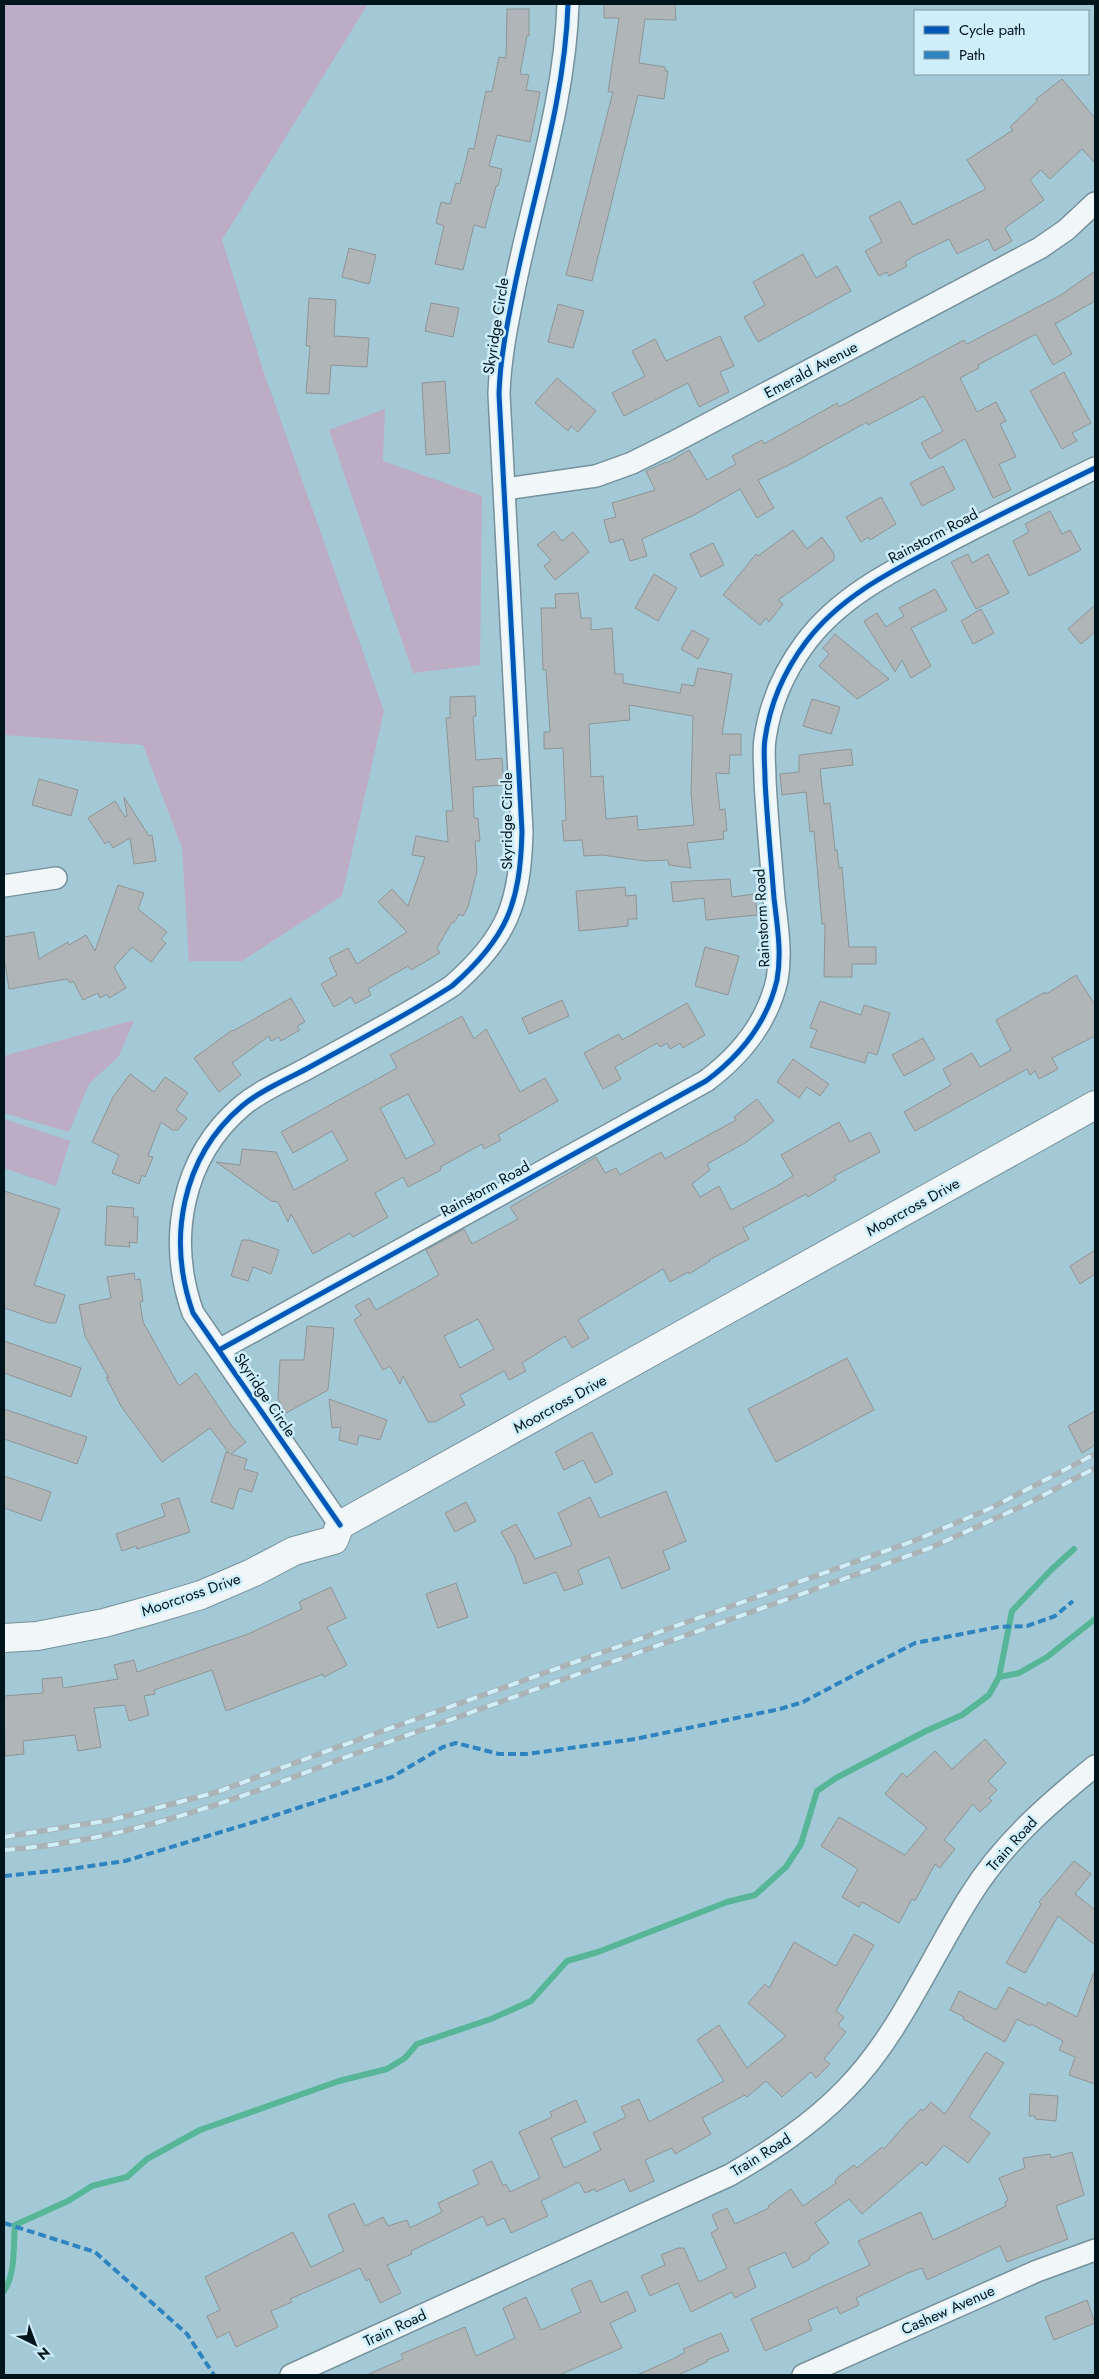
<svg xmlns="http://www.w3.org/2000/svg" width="1099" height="2379" viewBox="0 0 1099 2379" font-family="Jost,sans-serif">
  <rect width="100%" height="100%" fill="#a4c9d6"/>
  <g fill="#bcacc6">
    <path d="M4,4h364l-146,236 42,133 120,338 -42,185 -100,65h-53l-7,-113 -39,-103 -139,-10z"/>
    <path d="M385,409l-2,52 99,35 -2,169 -67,8 -84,-243z"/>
    <path d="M134,1020l-15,36 -30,28 -20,48 -65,-19v-57z"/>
    <path d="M4,1119l66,22 -14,45 -52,-18z"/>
  </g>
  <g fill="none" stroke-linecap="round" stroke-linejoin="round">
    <g stroke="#56b697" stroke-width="6">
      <path d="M999,1677l13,-66 39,-41 23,-21"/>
      <path d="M4,2291c12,-18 9,-45 11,-66l53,-24 24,-15 35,-9 20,-18 53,-29 139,-49 48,-12 18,-11 12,-14 74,-25 40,-18 36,-40 31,-9 129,-50 28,-7 31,-28 15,-23 16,-53 19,-13 90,-47 36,-16 27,-20 10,-18 20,-4 28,-16 48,-38"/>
    </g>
  </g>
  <g fill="#b0b5b7" stroke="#8e9597" fill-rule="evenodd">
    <path d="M604,4h71l1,16 -31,-1 -6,44 26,4v4h3l-4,28 -26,-4 -46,186 -26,-6 47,-183h-5l11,-74h-15z"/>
    <path d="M507,9h22v27h-2l-7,38 9,1 -3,15 14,2 -10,50 -33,-7 -8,31 13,3 -4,17h-2l-11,42 -11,-3 -11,45 -28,-6 9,-38 -8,-3 5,-21 9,2 6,-21 4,1 9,-36 5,1 12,-58 6,1 7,-35 7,1z"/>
    <path d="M1062,79l33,39v45l-13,-14 -32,30 -9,-9 -11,10 14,20 -39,28 7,13 -18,10 -6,-12 -31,15 -8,-15 -37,18 -7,5 2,4 -18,10 -2,-4 -8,4 -14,-25 17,-9 -13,-25 31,-16 13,24 73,-36 -19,-29 46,-30 -3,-3 27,-26 -1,-2z"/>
    <path d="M349,248l27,7 -7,29 -27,-7z"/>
    <path d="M803,254l13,24 21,-12 14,25 -93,51 -14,-25 21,-12 -12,-23z"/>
    <path d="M1095,271v30l-40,23 17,30 -19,11 -17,-31 -58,31 1,3 -19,10 17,34 19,-10 10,19 -6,3 16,33 -17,7 12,26 -18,8 -28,-59 -35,20 -9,-16 22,-12 -19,-35 -56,29 -1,-3 -78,43 -31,15 16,28 -17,10 -17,-29 -46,26 -52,24 5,17 -17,5 -7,-22 -13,4 -6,-23 12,-3 -4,-14 43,-13 -9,-19 20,-9 1,1 22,-13 18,30 29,-16 -4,-8 30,-16 2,4 73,-41 2,4 125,-67 3,4 94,-49z"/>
    <path d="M309,298l27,2 -2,36 35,2 -2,29 -36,-2 -2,29 -23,-1 4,-47h-4z"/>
    <path d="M431,303l28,5 -6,29 -28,-6z"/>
    <path d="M558,304l26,7 -11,37 -25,-6z"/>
    <path d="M720,336l14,30 -14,6 9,20 -30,15 -11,-24 -64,33 -12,-23 33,-17 -13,-25 23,-12 11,22z"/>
    <path d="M1064,372l27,51 -19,10 5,8 -15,8 -32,-58z"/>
    <path d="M557,378l39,33 -18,21 -7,-6 -3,5 -33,-28z"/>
    <path d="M445,381l5,72 -24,2 -4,-72z"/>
    <path d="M943,466l12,23 -33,17 -12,-23z"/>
    <path d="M881,497l15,27 -26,16 -2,-3 -7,5 -15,-25z"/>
    <path d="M1050,511l12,23 8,-4 11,20 -52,26 -16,-35 16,-9 -4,-8z"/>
    <path d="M793,530l14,19 15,-12 12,17v6l-56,40 5,4 -14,18 -3,-4 -6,7 -37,-30 33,-41 2,2z"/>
    <path d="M554,531l8,10 11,-9 16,20 -34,28 -11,-14 7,-6 -14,-15z"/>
    <path d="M713,543l11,22 -23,12 -11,-23z"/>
    <path d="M968,554l4,9 16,-9 21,39 -33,16 -25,-47z"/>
    <path d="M654,574l23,14 -19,33 -23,-13z"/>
    <path d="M935,589l12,21 -36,18 20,38 -20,12 -9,-18 -7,12 -31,-51 13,-8 9,14 18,-11 -5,-8z"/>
    <path d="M578,593l3,25h10v12l21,-2 3,46h8v9l57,10 2,-9 12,2 4,-18 34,6 -10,60h19v21h-11l-1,19 -13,-1 4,37 5,-1 2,22h-4l1,8 -37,4 4,25 -22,-3 -1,-5 -23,1 -43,-6 -18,1 -2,-16 -18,1 -2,-20 4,-1 -3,-72 -19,1v-17h6l-4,-62h-3l-2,-62h15l-1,-14zM629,705l64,11 -2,77 3,32 -56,5 -1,-14 -31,3 -3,-43 -12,1 -2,-53 41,-4z"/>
    <path d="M1095,605v27l-14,12 -13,-15z"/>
    <path d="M981,609l13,24 -21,11 -12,-23z"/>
    <path d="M692,630l17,9 -11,20 -17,-10z"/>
    <path d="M835,634l54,45 -32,20 -38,-33 10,-12 -6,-6z"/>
    <path d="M475,696l1,20h-3l3,44 26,-2 2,27 -31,2 1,31h4l2,23h-5l2,30 -9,36 -5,9 -4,-2 -5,9 -2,-1 -15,26 3,5 -29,17 -3,-4 -40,23 3,6 -16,9 -4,-7 -17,10 -13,-23 16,-9 -8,-17 19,-10 9,16 50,-32 -29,-30 14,-13 16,17 17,-49 -13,-2 4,-19 32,6 -2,-31h7l-7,-93h4v-21z"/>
    <path d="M812,699l28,8 -9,27 -28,-8z"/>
    <path d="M851,749l2,16 -33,4 4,35 6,-1 5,47h2l2,18 3,-1 7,80h27v17h-24v13h-28l1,-53h-3l-8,-93 -4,1 -4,-40 -24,3 -2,-21 19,-2v-17z"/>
    <path d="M39,779l39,11 -7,26 -39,-11z"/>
    <path d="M124,797l25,39 3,-1 4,26 -22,3 -4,-26 -17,10 -4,-7 -4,3 -17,-26 27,-17 10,16 2,-1z"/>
    <path d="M730,879l2,18 23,-3 2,21 -51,5 -2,-22 -31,4 -2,-20z"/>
    <path d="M118,885l26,8 -6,16 29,23 -6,7 5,4 -15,19 -19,-15 -18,20 12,21 -17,10 -2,-4 -7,4 -2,-5 -15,7 -10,-19 -3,2 -3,-4 -58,10 -5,-32v-20l30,-5 5,27 29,-17 1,3 17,-10 9,16z"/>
    <path d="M625,887l1,9 10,-1 1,24h-9v7l-49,5 -3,-40z"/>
    <path d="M705,947l34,9 -11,39 -33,-9z"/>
    <path d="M1076,975l19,30v31l-43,22 6,11 -19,10 -4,-8 -5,4 -3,-6 -112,62 -11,-19 47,-27 -8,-16 29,-16 8,14 31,-17 -15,-30 49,-28 1,2z"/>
    <path d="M291,998l14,24 -8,4 3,4 -19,11 -2,-4 -8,4 -2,-5 -37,27 9,12 -22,17 -25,-34 38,-28 1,1z"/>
    <path d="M562,1000l7,16 -40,18 -7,-16z"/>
    <path d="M820,1001l41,14 3,-10 26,8 -13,42 -9,-3 -3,11 -55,-16 7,-17 -7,-2z"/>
    <path d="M687,1003l18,32 -22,13 -3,-5 -10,6 -3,-6 -7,4 -3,-4 -42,24 6,12 -18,10 -19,-36 35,-19 3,6z"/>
    <path d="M462,1016l12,23 12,-10 34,63 25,-14 13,23 -60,34 3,5 -17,9 -2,-5 -42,23 1,3 -33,17 -5,-10 -28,16 13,24 -35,20 -3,-4 -37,21 -22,-40 -3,8 -10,-20 -7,-1 -55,-39 24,3 2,-16 34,3 18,38 54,-30 -16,-29 -39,22 -12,-21 116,-64 -7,-13zM408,1094l27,50 -29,15 -26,-51z"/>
    <path d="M923,1038l12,21 -31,17 -12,-21z"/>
    <path d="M793,1059l36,25 -9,12 -13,-9 -8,11 -22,-16z"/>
    <path d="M130,1074l24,18 11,-15 23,16 -12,17 11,8 -9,12h-6l-11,-8 -13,34 5,1 -8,20 -3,-2 -3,9 -27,-11 7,-18 -27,-13 21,-45z"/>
    <path d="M757,1099l17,22 -29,22 -38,21 3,6 -18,14 8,13 19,-11 12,24 46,-24 16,-10 -12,-21 58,-33 11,20 20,-10 10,20 -46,24 2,4 -28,17 -2,-3 -63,34 6,11 -40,21 1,1 -21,13 -1,-2 -18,10 -7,-13 -85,51 11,18 -17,10 -7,-12 -43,27 4,8 -17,9 -5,-9 -44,24 5,10 -30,17h-7l-25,-46 -3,8 -10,-18 -7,4 -29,-50 7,-5 -6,-9 14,-8 7,12 63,-35 -13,-25 38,-21 8,15 46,-25 -8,-12 86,-50 9,16 11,-5 4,7 41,-23 4,7 71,-39 -2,-3zM478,1319l16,30 -34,19 -16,-32z"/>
    <path d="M4,1191l56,18 -26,76 31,10 -9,28h-7l-45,-15z"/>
    <path d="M107,1206l27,2 -1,9h5l-1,26 -8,-1 1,5 -25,-2z"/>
    <path d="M242,1240h7l30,10 -8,24 -18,-7 -5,14 -17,-5z"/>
    <path d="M1095,1250v24l-15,10 -10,-18z"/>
    <path d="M134,1273l1,7 5,-1 3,22 -3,1 3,20 36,64 17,-13 35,52 15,17 -15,12 16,5 -3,10 14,4 -6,19 -13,-4 -6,21 -22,-7 15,-50 3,1 -19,-25 -48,34 -41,-56 -15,-29 3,1 -24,-42 -6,-31 32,-7 -4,-21z"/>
    <path d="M307,1326l27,2 -6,62 -42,23 -8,-14 2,-39h24z"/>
    <path d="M4,1341l77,27 -10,29 -67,-24z"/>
    <path d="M847,1358l27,52 -98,52 -28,-53z"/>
    <path d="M329,1399l58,21 -7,20 -21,-5 -2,10 -18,-5 2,-13 -9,1z"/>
    <path d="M4,1409l83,28 -10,27 -73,-25z"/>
    <path d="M1095,1411v34l-13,8 -14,-27z"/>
    <path d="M592,1432l21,42 -18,9 -12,-23 -19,10 -9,-18z"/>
    <path d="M4,1476l47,16 -10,29 -37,-13z"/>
    <path d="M666,1491l20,50 -23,10 7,18 -48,20 -13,-32 -31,13 5,14 -19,7 -8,-19 -32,12 -10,-29 -13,-23 15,-8 19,35 37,-14 -14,-32 32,-16 10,21z"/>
    <path d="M179,1498l11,34 -53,17 -1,-3 -14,5 -6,-17 49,-18 -4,-12z"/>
    <path d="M466,1502l10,19 -21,11 -10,-19z"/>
    <path d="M456,1583l12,34 -30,11 -12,-34z"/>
    <path d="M331,1587l15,31 -19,9 20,38 -23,12 -1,-3 -97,37 -14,-41 -58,20 1,4 -11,2 5,19 -20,6 -4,-16 -31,3 7,39 -23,4 -3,-16 -52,6 1,13 -19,2 -1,-60 39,-3 -1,-14 20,-2 1,11 55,-9 -4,-14 20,-5 3,12 111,-38 54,-25 -3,-7z"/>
    <path d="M985,1739l21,24 -18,18 9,9 -8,8 3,3 -12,11 -7,-8 -29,36 11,9 -15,19 -5,-4 -20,37 -3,-2 -13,24 -37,-21 -3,5 -17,-10 16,-28 -37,-23 18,-29 66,38 22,-27 -42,-34 17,-21 5,4 28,-26 17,18z"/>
    <path d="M1074,1861l17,13 -16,20 20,16v35l-37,-29 -33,57 -19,-10 35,-59 -2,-2z"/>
    <path d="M854,1934l20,11 -38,66 8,6 -6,8 8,7 -22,27 6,5 -14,14 -5,-6 -29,25 -16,-16 -19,16 -2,-2 -43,23 9,16 -36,20 -3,-6 -27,12 9,21 -24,11 -6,-13 -28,13 -1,-3 -10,4 -6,-11 -38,19 7,15 -37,17 -7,-15 -17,8 -4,-10 -72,35 1,3 -25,11 14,28 -21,10 -11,-24 -3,2 -6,-13 -70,31 2,3 -21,9 7,16 -42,20 -7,-15 -12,6 -10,-22 13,-6 -15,-33 88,-45 18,35 33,-16 -16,-36 26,-12 11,23 18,-9 5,9 19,-6 3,8 32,-16 -4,-9 41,-19 -6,-14 19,-9 11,25 3,-2 4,8 30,-14 -21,-46 33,-15 -2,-5 26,-12 10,22 -35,16 13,30 37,-18 -8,-17 33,-16 -5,-10 18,-8 10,23 75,-41 -27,-41 22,-15 28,43 39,-32 -38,-33 17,-19 4,4 25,-46 42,24z"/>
    <path d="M1094,1972l1,112 -26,-9 6,-18 -16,-7 4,-9 -32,-17 -1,2 -13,-7 -12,23 -42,-23 1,-2 -14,-7 9,-19 37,19 13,-23 37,19 2,-4 29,15z"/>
    <path d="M986,2052l18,11 -35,54 21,16 -22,30 -24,-18 -18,21 -4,-4 -60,52 -13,-15 -34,24 14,20 -20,14 1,2 -17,9 -8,-16 -37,16 8,19 -21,11 -3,-6 -41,20 -13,-29 -28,13 -9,-20 24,-11 -4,-10 17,-7h6l15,34 28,-14 -16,-35 7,-4 -6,-14 15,-7 8,16 34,-16 -1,-2 23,-17 12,17 33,-23 -1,-2 3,-4 16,-12 3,3 25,-21 2,2 27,-31 1,1 9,-10 2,2 8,-9 14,12z"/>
    <path d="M1030,2094l28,2 -2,25 -21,-2v-3h-6z"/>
    <path d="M1072,2152l12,43 -28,11 12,33 -61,23 -7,-16 -73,34 -5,-12 -14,5 -52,25 3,7 -19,9 -3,-7 -29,13 4,10 -47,21 -14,-32 119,-54 -12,-24 63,-29 12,28 73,-34 -1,-4 3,-2 -9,-22 26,-10 -2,-10 27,-4 1,4z"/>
    <path d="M591,2280l10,23 26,-12 9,20 -26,12 12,25 -63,27h-192l36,-16 -2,-5 64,-27 11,29 39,-18 -12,-30 23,-11 15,33 40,-18 -10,-23z"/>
    <path d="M1087,2300l8,23 -41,17 -9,-23z"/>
    <path d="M721,2333l8,18 -22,9v2l-29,13h-41l38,-17 10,-6 -2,-3z"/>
  </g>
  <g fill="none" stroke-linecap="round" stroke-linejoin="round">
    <defs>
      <g id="street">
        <path d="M505,489l91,-13 36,-13 40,-20 368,-195 26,-18 29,-27"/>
        <path d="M4,886l52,-8"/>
        <path d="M219,1350l487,-269c35,-26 61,-58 71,-101 5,-27 0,-56 -3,-82 -3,-39 -7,-79 -9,-118 0,-14 -2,-28 0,-41 5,-36 20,-69 41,-97 36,-48 92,-74 143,-101 48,-25 97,-49 146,-73"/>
        <path d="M340,1525l-147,-212c-26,-73 -12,-155 49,-207 19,-16 44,-26 66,-38 47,-26 99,-53 144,-82 55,-48 68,-82 70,-154l-23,-438c1,-35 8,-69 15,-104 19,-95 51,-189 54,-286"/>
        <path d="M291,2375l439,-200c41,-24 81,-50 115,-85 53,-53 85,-131 125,-194 32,-52 78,-92 125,-130"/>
        <path d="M803,2375l234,-104 58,-21"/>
      </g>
      <path id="secondary" d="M4,1638l33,-2 67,-13 47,-13 50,-15 51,-22 42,-22 40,-11 6,-15 755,-420"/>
    </defs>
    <use href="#street" stroke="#74919c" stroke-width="24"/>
    <use href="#secondary" stroke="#74919c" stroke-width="30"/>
    <use href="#street" stroke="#f1f7f9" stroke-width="21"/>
    <use href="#secondary" stroke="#f1f7f9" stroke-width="28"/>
    <defs>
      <g id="rail">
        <path d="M4,1837l107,-17 106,-28 118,-44 581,-208 75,-32 104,-54"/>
        <path d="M4,1850c115,-8 227,-48 334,-90l592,-212 97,-44 68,-36"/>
      </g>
    </defs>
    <use href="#rail" stroke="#aab3b6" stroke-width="5.5"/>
    <use href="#rail" stroke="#ceeefa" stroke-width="4" stroke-dasharray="11" stroke-linecap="butt"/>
    <g stroke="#2f84bf" stroke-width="4" stroke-dasharray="8 4" stroke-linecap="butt">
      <path d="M4,1876l59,-6 62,-9 139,-42 128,-42 51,-30 13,-4 43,11h28l108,-15 145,-30 23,-7 112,-59 83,-16 29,-1 28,-10 18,-15"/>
      <path d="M4,2223l91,29 92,82 27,41"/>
    </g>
    <defs>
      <g id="cycleway">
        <path d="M219,1350l487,-269c35,-26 61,-58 71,-101 5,-27 0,-56 -3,-82 -3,-39 -7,-79 -9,-118 0,-14 -2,-28 0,-41 5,-36 20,-69 41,-97 36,-48 92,-74 143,-101 48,-25 97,-49 146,-73"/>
        <path d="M340,1525l-147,-212c-26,-73 -12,-155 49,-207 19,-16 44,-26 66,-38 47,-26 99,-53 144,-82 55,-48 68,-82 70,-154l-23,-438c1,-35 8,-69 15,-104 19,-95 51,-189 54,-286"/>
      </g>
    </defs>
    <use href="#cycleway" stroke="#ceeefa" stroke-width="8"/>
    <use href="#cycleway" stroke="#0057b8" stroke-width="5"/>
  </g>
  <g text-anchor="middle" stroke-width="5" stroke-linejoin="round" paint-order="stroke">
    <g font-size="15" fill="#00141c" stroke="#ceeefa">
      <text transform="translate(496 326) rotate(-81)" y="5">Skyridge Circle</text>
      <text transform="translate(811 370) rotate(-28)" y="5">Emerald Avenue</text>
      <text transform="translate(933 536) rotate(-28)" y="5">Rainstorm Road</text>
      <text transform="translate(507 821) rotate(-90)" y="5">Skyridge Circle</text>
      <text transform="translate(762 918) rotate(-93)" y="5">Rainstorm Road</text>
      <text transform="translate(485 1189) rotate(-29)" y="5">Rainstorm Road</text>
      <text transform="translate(913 1207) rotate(-29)" y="5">Moorcross Drive</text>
      <text transform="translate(265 1395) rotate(56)" y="5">Skyridge Circle</text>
      <text transform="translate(560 1404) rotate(-29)" y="5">Moorcross Drive</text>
      <text transform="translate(191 1595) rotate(-19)" y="5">Moorcross Drive</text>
      <text transform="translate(1012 1844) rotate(-48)" y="5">Train Road</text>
      <text transform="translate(761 2155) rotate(-32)" y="5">Train Road</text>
      <text transform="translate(948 2310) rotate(-24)" y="5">Cashew Avenue</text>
      <text transform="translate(395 2328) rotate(-25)" y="5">Train Road</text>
    </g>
  </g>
  <rect width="1099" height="2379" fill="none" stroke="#00141c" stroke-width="10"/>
  <rect x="914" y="10" width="175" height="65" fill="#ceeefa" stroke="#7c97a1"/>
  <rect x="924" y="26" width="25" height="8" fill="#0057b8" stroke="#7c97a1"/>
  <text x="959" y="35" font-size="15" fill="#00141c">Cycle path</text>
  <rect x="924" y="51" width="25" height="8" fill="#2f84bf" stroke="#7c97a1"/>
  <text x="959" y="60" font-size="15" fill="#00141c">Path</text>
  <g transform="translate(35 2344) rotate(138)" stroke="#ceeefa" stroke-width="4" paint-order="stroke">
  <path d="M0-4L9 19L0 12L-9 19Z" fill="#00141c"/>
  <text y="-8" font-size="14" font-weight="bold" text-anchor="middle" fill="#00141c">N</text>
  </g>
</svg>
